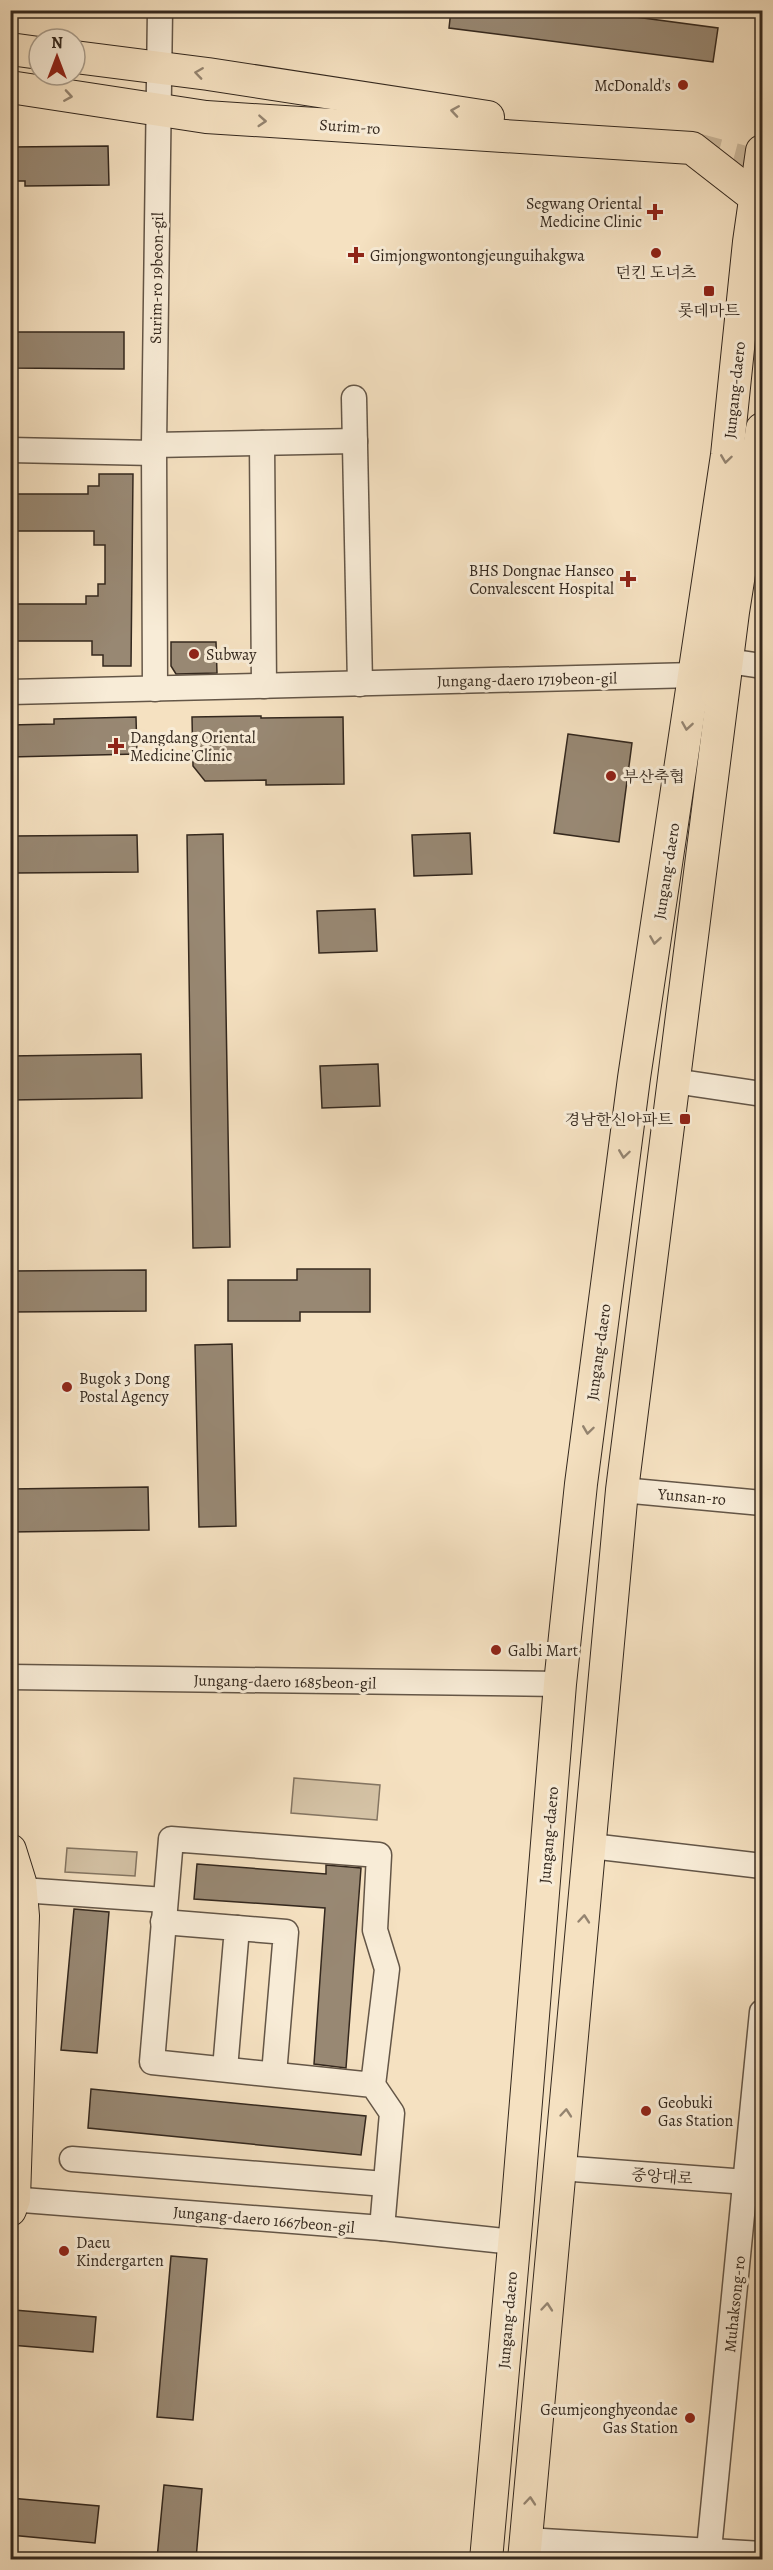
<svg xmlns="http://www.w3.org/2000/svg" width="773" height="2570" viewBox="0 0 773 2570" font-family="Alegreya,'Noto Serif KR',serif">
  <rect width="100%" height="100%" fill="#f5e1c1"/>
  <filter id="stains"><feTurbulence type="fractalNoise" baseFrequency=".00333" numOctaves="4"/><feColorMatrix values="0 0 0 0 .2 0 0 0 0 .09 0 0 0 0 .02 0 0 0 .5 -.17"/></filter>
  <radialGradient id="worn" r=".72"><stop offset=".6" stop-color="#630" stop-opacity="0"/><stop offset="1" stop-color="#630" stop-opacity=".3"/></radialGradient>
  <g fill="#d4c2a5" stroke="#847562" stroke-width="1.5">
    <path d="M294,1778l86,7 -3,35 -86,-7z"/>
    <path d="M67,1848l70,4 -2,24 -70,-4z"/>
  </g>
  <g fill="#988873" stroke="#34281e" stroke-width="1.5">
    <path d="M451,10h132l135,18 -5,34 -264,-34z"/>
    <path d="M108,146l1,39 -84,1v-5h-15v-34z"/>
    <path d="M10,332h114v37l-114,-1z"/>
    <path d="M99,474h34l-2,192h-28v-11h-11v-14h-82v-37h76v-8h12v-12h7v-39h-11v-14h-84v-37h78v-8h11z"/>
    <path d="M171,642h45l1,31 -41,1 -5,-8z"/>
    <path d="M261,716v2l82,-1 1,67 -78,1v-5l-61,1 -12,-15 -1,-49z"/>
    <path d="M136,717l1,37 -127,3v-32l44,-1v-5z"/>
    <path d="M568,734l64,9 -13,99 -65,-9z"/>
    <path d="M470,833l2,41 -58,2 -2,-41z"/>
    <path d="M223,834l7,413 -37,1 -6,-413z"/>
    <path d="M137,835l1,37 -123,1 -1,-37z"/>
    <path d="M375,909l2,42 -58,2 -2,-42z"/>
    <path d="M141,1054l1,44 -132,2v-44z"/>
    <path d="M378,1064l2,42 -58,2 -2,-42z"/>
    <path d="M297,1269h73v43h-70v9h-72v-41h69z"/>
    <path d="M146,1270v41l-136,1v-41z"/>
    <path d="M232,1344l4,182 -37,1 -4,-182z"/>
    <path d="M148,1487l1,43 -139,2v-43z"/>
    <path d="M197,1864l129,10v-9l35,3 -15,200 -32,-4 11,-156 -131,-9z"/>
    <path d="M74,1909l35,3 -12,141 -36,-3z"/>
    <path d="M91,2089l275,27 -5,39 -273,-27z"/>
    <path d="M171,2256l36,3 -14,161 -36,-3z"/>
    <path d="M14,2310l82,7 -3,35 -82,-7z"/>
    <path d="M164,2485l38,4 -6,70h-39z"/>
    <path d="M10,2498l89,8 -4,37 -85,-8z"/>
  </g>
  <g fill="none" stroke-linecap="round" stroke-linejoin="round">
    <path stroke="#cebca0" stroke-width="33" stroke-dasharray="33 16" stroke-linecap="butt" d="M686,147l76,20"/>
    <defs>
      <g id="minor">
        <path d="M354,398l6,286"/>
        <path d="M262,443l2,243"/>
        <path d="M154,445l201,-4"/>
        <path d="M10,450l144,3"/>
        <path d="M728,661l34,5"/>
        <path d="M155,689l-1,-244 6,-435"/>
        <path d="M10,692l685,-17"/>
        <path d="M674,1081l88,13"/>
        <path d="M622,1490l140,13"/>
        <path d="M10,1677l550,7"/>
        <path d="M591,1846l171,20"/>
        <path d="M22,1890l143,10"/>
        <path d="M163,1922l74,6 -12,141"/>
        <path d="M237,1928l49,4 -12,142"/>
        <path d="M373,2085l-221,-23 19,-223 208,16 -4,75 12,39 -14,116 19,28 -10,115"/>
        <path d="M72,2159l313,25"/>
        <path d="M560,2168l200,15"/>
        <path d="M10,2199l372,29 131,14"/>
        <path d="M532,2554l-6,-14 236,14"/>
        <path d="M708,2560l54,-548"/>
      </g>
      <g id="major">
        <path d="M10,49l29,4"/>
        <path d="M75,57l133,17 280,43"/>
        <path d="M10,87l196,30 486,31 63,49"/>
        <path d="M10,1850l10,32 3,34 -9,283 -4,11"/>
        <path d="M486,2560l31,-348 43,-528 21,-200 53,-406 93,-623 22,-213 13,-91"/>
        <path d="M524,2560l98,-1070 111,-878 29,-183"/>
      </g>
      <g id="highway">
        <path d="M755,197l7,2"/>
        <path d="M747,531l15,-37"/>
      </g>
    </defs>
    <use href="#minor" stroke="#645647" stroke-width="27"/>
    <use href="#major" stroke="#34281e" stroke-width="34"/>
    <use href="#highway" stroke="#34281e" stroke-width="36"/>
    <use href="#minor" stroke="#f8ecd7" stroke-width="24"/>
    <use href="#major" stroke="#f5e1c1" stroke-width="32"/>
    <use href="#highway" stroke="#f5e1c1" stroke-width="33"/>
  </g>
  <defs><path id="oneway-chevron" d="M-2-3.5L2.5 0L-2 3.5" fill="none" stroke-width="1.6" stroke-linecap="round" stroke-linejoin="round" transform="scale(1.5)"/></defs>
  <g stroke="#948470">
    <use href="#oneway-chevron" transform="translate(199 73) rotate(-172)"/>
    <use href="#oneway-chevron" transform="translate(68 96) rotate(9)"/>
    <use href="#oneway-chevron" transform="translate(455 111) rotate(-171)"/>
    <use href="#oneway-chevron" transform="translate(262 121) rotate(4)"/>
    <use href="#oneway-chevron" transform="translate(726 459) rotate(98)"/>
    <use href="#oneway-chevron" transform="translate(687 726) rotate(99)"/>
    <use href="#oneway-chevron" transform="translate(655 940) rotate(99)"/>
    <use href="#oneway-chevron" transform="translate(624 1154) rotate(98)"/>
    <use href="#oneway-chevron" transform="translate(588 1430) rotate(98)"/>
    <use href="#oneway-chevron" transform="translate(584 1919) rotate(-85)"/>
    <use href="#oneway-chevron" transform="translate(566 2113) rotate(-85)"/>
    <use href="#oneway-chevron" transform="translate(547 2307) rotate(-85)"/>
    <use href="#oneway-chevron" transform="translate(530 2501) rotate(-85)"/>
  </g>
  <g fill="#8f2418" stroke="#f8ecd7" stroke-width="2">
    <circle cx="683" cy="85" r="6"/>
    <path d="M652 203h6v6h6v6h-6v6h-6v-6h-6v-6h6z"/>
    <circle cx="656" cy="253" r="6"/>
    <path d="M353 246h6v6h6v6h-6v6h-6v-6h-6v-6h6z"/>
    <rect x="703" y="285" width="12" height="12" rx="3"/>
    <path d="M625 570h6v6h6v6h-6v6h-6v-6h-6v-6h6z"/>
    <circle cx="194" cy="654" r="6"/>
    <path d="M113 737h6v6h6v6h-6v6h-6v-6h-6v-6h6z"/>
    <circle cx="611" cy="776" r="6"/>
    <rect x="679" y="1113" width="12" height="12" rx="3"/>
    <circle cx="67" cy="1387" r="6"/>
    <circle cx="496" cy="1650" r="6"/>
    <circle cx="646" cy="2111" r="6"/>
    <circle cx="64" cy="2251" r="6"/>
    <circle cx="690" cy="2418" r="6"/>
  </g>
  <g text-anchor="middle" stroke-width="6" stroke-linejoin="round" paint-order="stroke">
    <g font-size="16" fill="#34281e" stroke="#f8ecd7" text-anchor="start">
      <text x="671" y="91" text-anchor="end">McDonald's</text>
      <text x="642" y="209" text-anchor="end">Segwang Oriental<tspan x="642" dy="18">Medicine Clinic</tspan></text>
      <text x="370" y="261">Gimjongwontongjeunguihakgwa</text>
      <text x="656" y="278" text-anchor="middle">던킨 도너츠</text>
      <text x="709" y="316" text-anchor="middle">롯데마트</text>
      <text x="614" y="576" text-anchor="end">BHS Dongnae Hanseo<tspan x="614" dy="18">Convalescent Hospital</tspan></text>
      <text x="206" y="660">Subway</text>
      <text x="130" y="743">Dangdang Oriental<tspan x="130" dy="18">Medicine Clinic</tspan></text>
      <text x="623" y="782">부산축협</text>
      <text x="673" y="1125" text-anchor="end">경남한신아파트</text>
      <text x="79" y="1384">Bugok 3 Dong<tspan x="79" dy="18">Postal Agency</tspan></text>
      <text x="508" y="1656">Galbi Mart</text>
      <text x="658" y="2108">Geobuki<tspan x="658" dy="18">Gas Station</tspan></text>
      <text x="76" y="2248">Daeu<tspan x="76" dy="18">Kindergarten</tspan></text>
      <text x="678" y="2415" text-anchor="end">Geumjeonghyeondae<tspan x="678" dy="18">Gas Station</tspan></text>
    </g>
    <g font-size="16" fill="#34281e" stroke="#f8ecd7">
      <text transform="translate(350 126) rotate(4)" y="6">Surim-ro</text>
      <text transform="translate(156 278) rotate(-89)" y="6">Surim-ro 19beon-gil</text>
      <text transform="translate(734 390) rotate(-84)" y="6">Jungang-daero</text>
      <text transform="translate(527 679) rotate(-1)" y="6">Jungang-daero 1719beon-gil</text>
      <text transform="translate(666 871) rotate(-81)" y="6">Jungang-daero</text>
      <text transform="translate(598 1352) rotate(-82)" y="6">Jungang-daero</text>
      <text transform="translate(692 1496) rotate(5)" y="6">Yunsan-ro</text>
      <text transform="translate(285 1681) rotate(1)" y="6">Jungang-daero 1685beon-gil</text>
      <text transform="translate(548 1835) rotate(-85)" y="6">Jungang-daero</text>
      <text transform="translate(662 2176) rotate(4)" y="6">중앙대로</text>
      <text transform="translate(264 2219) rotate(5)" y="6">Jungang-daero 1667beon-gil</text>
      <text transform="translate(734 2304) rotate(-84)" y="6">Muhaksong-ro</text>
      <text transform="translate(507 2320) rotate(-85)" y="6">Jungang-daero</text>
    </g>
  </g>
  <rect width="773" height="2570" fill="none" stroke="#f5e1c1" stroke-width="36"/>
  <rect x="12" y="12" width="749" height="2546" fill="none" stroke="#34281e" stroke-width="3"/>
  <rect x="18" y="18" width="737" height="2534" fill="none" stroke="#34281e" stroke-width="1.5"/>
  <g transform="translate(57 57)"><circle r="28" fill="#f8ecd7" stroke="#aa9e8d" stroke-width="1.5"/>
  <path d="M0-4.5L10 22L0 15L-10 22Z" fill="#8f2418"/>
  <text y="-9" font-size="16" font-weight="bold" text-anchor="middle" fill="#34281e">N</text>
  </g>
  <rect width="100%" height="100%" filter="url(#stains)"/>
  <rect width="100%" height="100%" fill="url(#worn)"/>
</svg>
